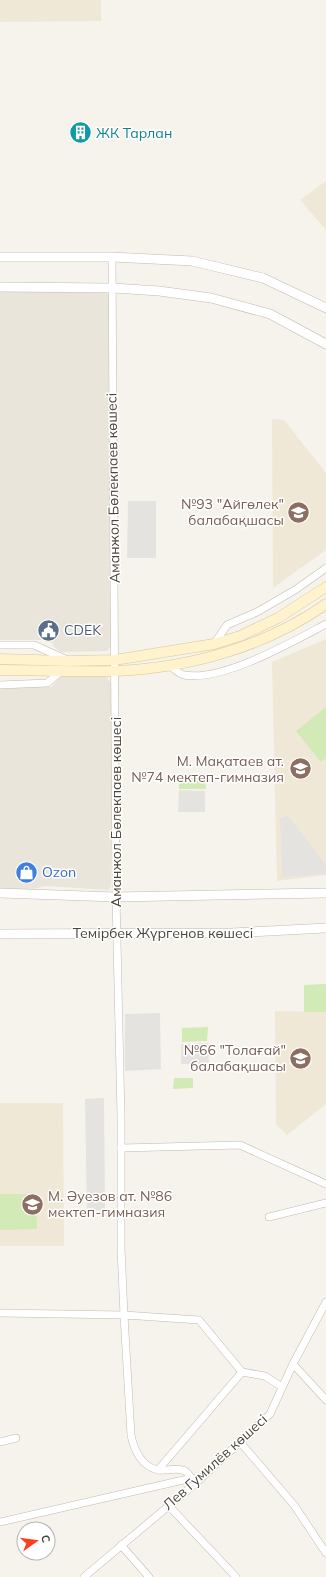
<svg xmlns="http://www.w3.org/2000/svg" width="326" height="1577" viewBox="0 0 326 1577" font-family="Mulish,sans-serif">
  <rect width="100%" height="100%" fill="#f6f3ec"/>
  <g fill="#eae5da">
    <path d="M0,288l105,3 5,5 2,348 -5,7 -46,1 -5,-3 -6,-9h-50z"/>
    <path d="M65,675l41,1 6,9 -1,201 -3,4 -62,-4 -19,4h-27v-203h52l6,-9z"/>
  </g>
  <g fill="#efe8d6">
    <path d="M0,0h101v21l-101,1z"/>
    <path d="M326,181v49l-26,-30z"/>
    <path d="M272,419l12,1 42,53v77l-53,38z"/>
    <path d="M326,639v236l-49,6 -5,-219z"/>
    <path d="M275,1011l51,1v92l-39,31 -11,-11z"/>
    <path d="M0,1103h63l1,143h-64z"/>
  </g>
  <g fill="#d2eab5">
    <path d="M326,707v51l-5,4 -25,-31z"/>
    <path d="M179,774h26l1,15h-27z"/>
    <path d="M326,984v28h-22v-27z"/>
    <path d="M208,1027l-1,14 -25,1v-14z"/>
    <path d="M174,1078h19v10l-20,1z"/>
    <path d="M0,1194h36l1,35 -37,1z"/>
  </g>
  <g fill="#e5e3e0">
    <path d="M128,501h28v57h-29z"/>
    <path d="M179,790l26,1v21h-27z"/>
    <path d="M288,816l38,49v9l-44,3 -2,-59z"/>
    <path d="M160,1013l1,56 -36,2v-57z"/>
    <path d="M208,1043l1,21h-28v-20z"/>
    <path d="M104,1098l1,112 -18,1 -2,-112z"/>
  </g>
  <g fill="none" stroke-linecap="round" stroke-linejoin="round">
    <defs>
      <g id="minor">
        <path d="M214,644l13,-19 30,-13 38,-22 31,-22"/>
        <path d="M0,645h34l31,14"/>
        <path d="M169,665c4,3 10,9 15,10 38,7 108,-33 142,-51"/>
        <path d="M0,685l47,-2 16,-13"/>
        <path d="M121,1148l119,-3 86,39"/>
        <path d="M269,1217l57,-14"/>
        <path d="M0,1313l124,2 -3,-67v-131l-5,-220 -4,-640"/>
        <path d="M293,1364l33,36"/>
        <path d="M0,1442l16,-4"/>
        <path d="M240,1442l54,63 32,48"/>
        <path d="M158,1470l84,-98"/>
        <path d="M196,1483c-4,-4 -7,-9 -11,-12 -8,-4 -17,0 -26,-1 -17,-2 -25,-20 -28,-35l-7,-120 75,5 43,52 23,4 17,11"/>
        <path d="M168,1505l68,72"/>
        <path d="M0,1522l192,-44"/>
        <path d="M121,1545l28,32"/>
        <path d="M84,1577l112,-94 74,-69 23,-50 33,-62"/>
      </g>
      <g id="tertiary">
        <path d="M0,257h112l80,4 71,17 63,30"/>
        <path d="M0,287l113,1 46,3 52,7 59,16 56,30"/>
        <path d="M0,893l116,4 210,-4"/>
        <path d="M0,934l232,-1 94,-5"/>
      </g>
      <g id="secondary">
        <path d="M0,659l68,2 47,-1 99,-16 26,-8 38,-18 48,-31"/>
        <path d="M0,670c38,0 77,2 115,1 74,-3 150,-24 211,-67"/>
      </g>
    </defs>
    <use href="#minor" stroke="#c2bbae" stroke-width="8"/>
    <use href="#tertiary" stroke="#c2bbae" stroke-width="10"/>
    <use href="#secondary" stroke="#d6c79b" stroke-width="11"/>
    <use href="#minor" stroke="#fff" stroke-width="7"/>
    <use href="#tertiary" stroke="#fff" stroke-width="9"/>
    <use href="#secondary" stroke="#fff3cd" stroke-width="10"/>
  </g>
  <defs>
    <symbol id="building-disc" viewBox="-11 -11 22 22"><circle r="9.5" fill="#0f9aa8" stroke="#fff"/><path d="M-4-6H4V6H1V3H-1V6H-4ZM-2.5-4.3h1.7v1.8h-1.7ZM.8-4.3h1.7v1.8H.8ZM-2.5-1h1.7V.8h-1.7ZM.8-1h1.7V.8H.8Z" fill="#fff"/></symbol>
    <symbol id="school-disc" viewBox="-11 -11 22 22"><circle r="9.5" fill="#8d6e63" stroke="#fff"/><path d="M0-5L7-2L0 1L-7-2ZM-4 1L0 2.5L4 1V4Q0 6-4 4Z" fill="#fff"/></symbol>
    <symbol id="civic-disc" viewBox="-11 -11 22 22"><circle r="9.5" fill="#5c6f8a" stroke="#fff"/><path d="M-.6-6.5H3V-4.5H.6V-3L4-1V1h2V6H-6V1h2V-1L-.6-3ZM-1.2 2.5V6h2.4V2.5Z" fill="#fff"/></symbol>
    <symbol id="shop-disc" viewBox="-11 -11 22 22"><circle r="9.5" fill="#3f7fe0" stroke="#fff"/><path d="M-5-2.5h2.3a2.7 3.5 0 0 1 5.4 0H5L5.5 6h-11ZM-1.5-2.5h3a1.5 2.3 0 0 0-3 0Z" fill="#fff"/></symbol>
  </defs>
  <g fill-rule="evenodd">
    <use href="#building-disc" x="68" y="120" width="25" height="25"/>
    <use href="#school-disc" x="286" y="500" width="25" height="25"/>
    <use href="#civic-disc" x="36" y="618" width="25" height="25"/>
    <use href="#school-disc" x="288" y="756" width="25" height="25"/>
    <use href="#shop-disc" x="14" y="860" width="25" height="25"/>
    <use href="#school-disc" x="288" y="1046" width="25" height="25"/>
    <use href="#school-disc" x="20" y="1192" width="25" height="25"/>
  </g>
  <g text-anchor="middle" stroke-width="3" stroke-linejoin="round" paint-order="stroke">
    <g font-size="14" fill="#0d838f" stroke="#fff" text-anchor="start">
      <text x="96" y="138">ЖК Тарлан</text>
    </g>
    <g font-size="14" fill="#4b4439" stroke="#fff">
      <text transform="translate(113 488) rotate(-91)" y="5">Аманжол Бөлекпаев көшесі</text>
      <text transform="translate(116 812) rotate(-90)" y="5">Аманжол Бөлекпаев көшесі</text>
      <text x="163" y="938">Темірбек Жүргенов көшесі</text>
      <text transform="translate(215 1462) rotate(-42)" y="5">Лев Гумилёв көшесі</text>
    </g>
    <g font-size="14" fill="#785e54" stroke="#fff" text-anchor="end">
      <text x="284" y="509">№93 "Айгөлек"<tspan x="284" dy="16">балабақшасы</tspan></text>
      <text x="284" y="766">М. Мақатаев ат.<tspan x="284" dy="16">№74 мектеп-гимназия</tspan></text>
      <text x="286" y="1055">№66 "Толағай"<tspan x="286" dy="16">балабақшасы</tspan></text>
      <text x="48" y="1201" text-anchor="start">М. Әуезов ат. №86<tspan x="48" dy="16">мектеп-гимназия</tspan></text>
    </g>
    <g font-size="14" fill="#4e5e75" stroke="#fff" text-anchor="start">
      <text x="64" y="635">CDEK</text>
    </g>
    <g font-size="14" fill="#366cbe" stroke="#fff" text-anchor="start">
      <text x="42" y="877">Ozon</text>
    </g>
  </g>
  <g transform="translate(36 1541) rotate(76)"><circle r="19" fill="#ffffff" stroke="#b7b4b0"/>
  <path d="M0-3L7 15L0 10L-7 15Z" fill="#fc3f1d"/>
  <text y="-6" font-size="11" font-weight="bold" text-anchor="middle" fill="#4b4439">С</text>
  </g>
</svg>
